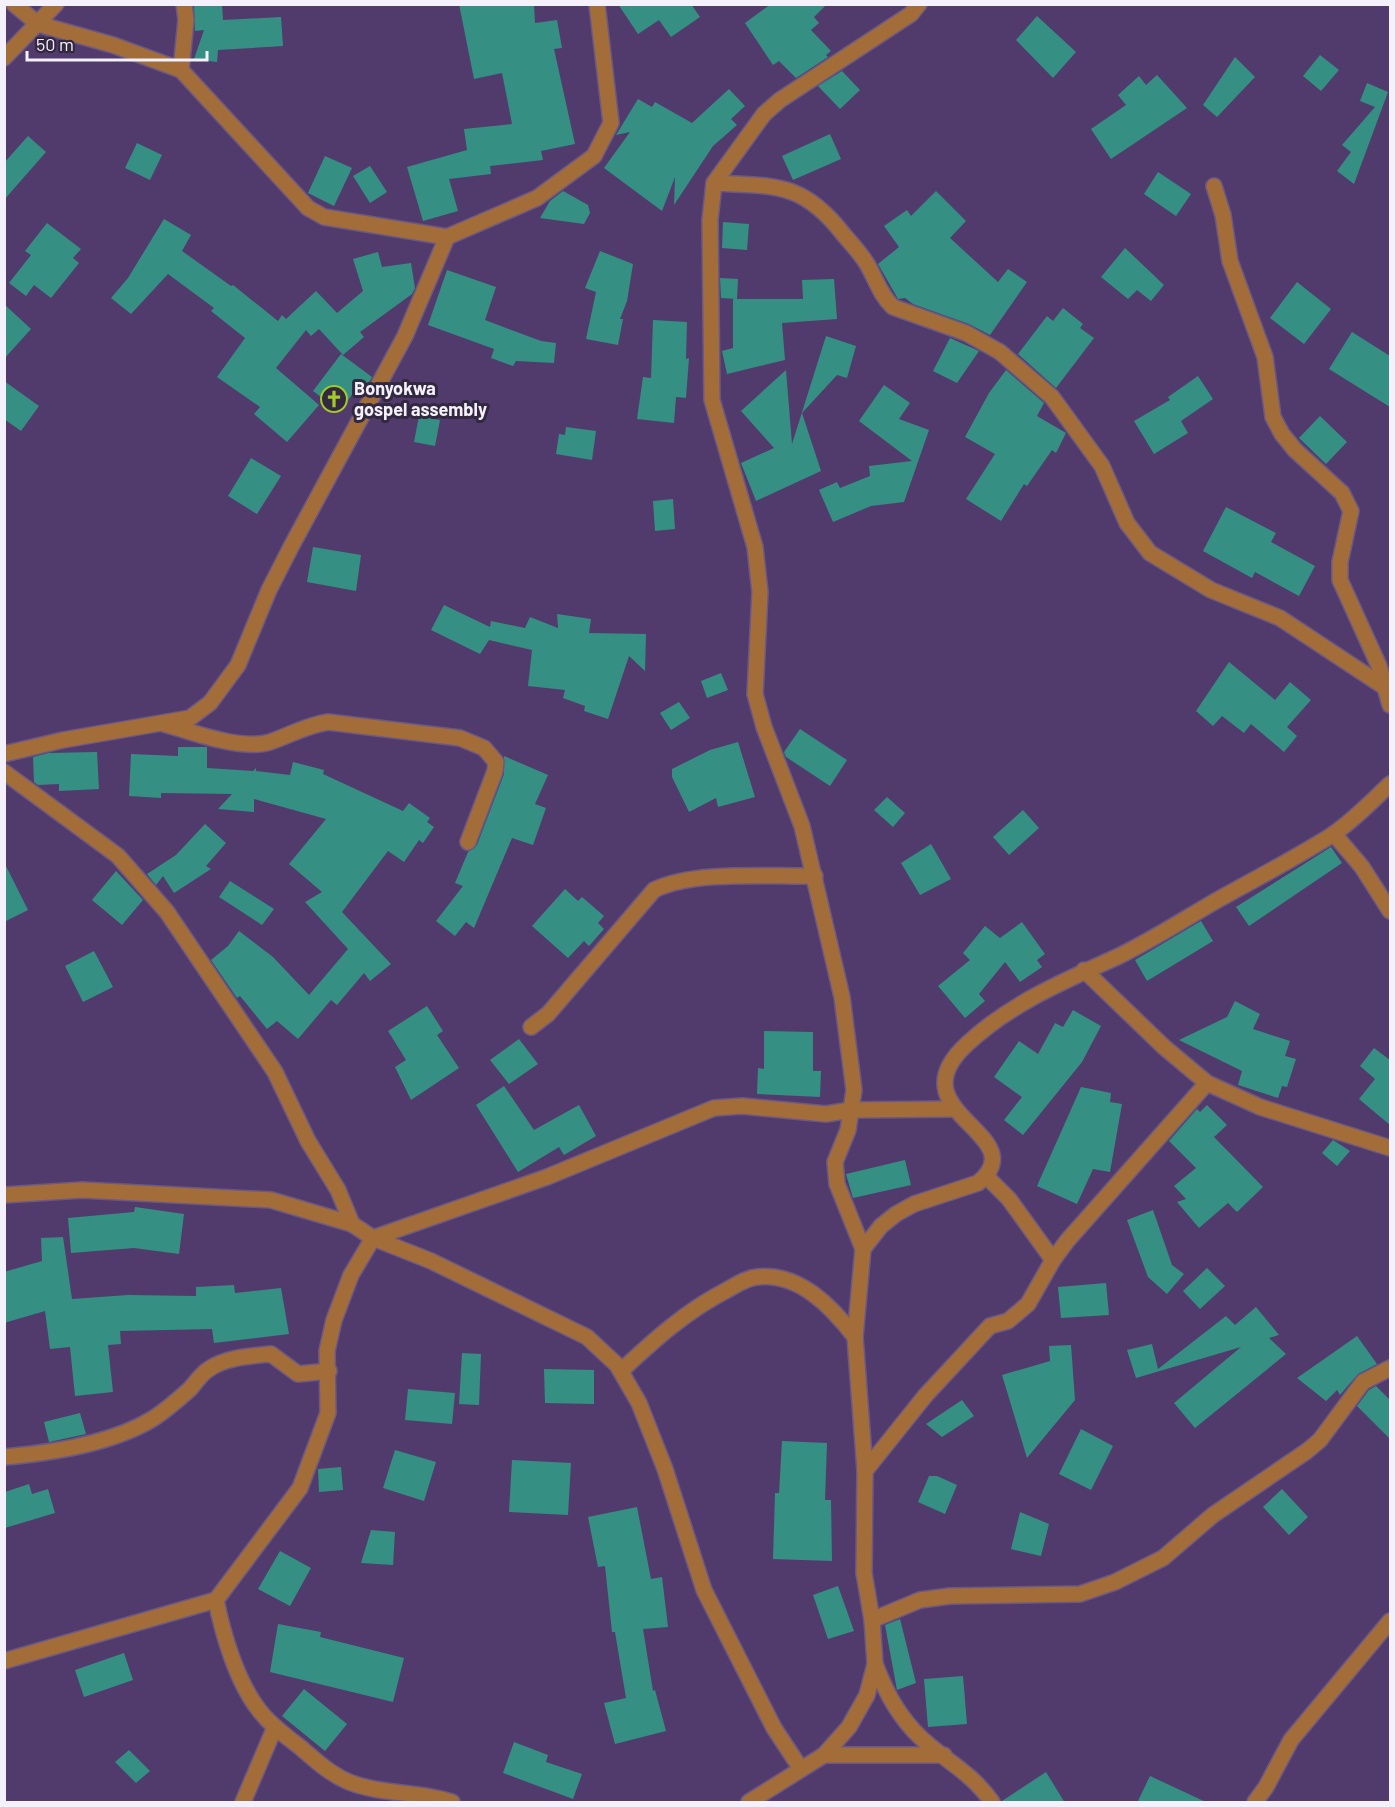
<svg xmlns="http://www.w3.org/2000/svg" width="1395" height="1807" viewBox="0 0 1395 1807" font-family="Barlow,sans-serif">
  <rect width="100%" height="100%" fill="#513b6d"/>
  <g fill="#368f83">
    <path d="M194,4h28l1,16 58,-3 2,29 -65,4 -1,12 -23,-3 10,-29 -9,1z"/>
    <path d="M459,4h75l1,19 22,-3 5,28 -8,1 21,95 -34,7 2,9 -53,6 1,8 -42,5 9,32 -35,10 -16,-54 60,-17 -3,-21 48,-5 -10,-51 -28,6z"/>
    <path d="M618,4h73l9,13 -29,20 -12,-17 -21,14z"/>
    <path d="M771,4h56l-13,13 5,6 -8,7 20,21 -5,4 2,2 -32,21 -17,-17 -6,4 -28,-42z"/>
    <path d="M1037,16l39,36 -23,26 -37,-38z"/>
    <path d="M1320,55l19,15 -18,21 -18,-15z"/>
    <path d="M1235,57l20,20 -38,40 -14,-12z"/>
    <path d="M842,71l18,19 -20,19 -22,-23z"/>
    <path d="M1157,75l30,33 -76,51 -20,-30 35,-24 -8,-10 21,-19 7,9z"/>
    <path d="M1367,83l21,9 -34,92 -17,-13 14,-19 -9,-7 33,-38 -15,-6z"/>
    <path d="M729,89l16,17 -14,13 6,6 -24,21 -39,59 1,-28 -13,34 -58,-43 26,-36 -14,3 22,-36 14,8 3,-5 37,21z"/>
    <path d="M830,134l11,25 -48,21 -11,-24z"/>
    <path d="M28,136l18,16 -42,48v-37z"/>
    <path d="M137,143l25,12 -12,25 -25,-12z"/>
    <path d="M325,156l27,12 -18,38 -26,-13z"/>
    <path d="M370,166l17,26 -17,11 -17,-27z"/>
    <path d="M1158,172l33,22 -15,22 -32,-22z"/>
    <path d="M563,191l25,14 2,8 -6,11 -44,-6 10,-17z"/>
    <path d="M936,191l30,30 -16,17 48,44 10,-13 19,13 -37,53 -21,-11 -56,-20 -8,-6 -7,1 -20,-35 21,-17 -15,-21 23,-16 4,6z"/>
    <path d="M164,219l27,16 -9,16 49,35 2,-1 45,36 4,-6 4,4 30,-28 21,22 26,-22 -10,-32 25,-7 4,15 29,-4 4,25 -3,6 -52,38 4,5 -21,18 -24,-26 -8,7 -5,-6 -30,38 43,37 -32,37 -33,-28 6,-7 -43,-30 28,-39 -34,-27 3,-3 -46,-34 -37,40 -20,-16 17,-20z"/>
    <path d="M723,222l26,2 -2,26 -25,-2z"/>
    <path d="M47,223l34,26 -8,9 6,5 -28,35 -17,-13 -8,11 -17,-13 22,-28 -6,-4z"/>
    <path d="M1125,248l39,37 -13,16 -14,-11 -9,9 -27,-22z"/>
    <path d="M600,251l33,13 -6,37 -7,18h3l-5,26 -32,-6 10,-47 -11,-4z"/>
    <path d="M447,270l49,17 -11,33 56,21 15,2 -2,20 -38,-2 -3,5 -22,-8 3,-9 -66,-24z"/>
    <path d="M720,278l18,1 -1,20 -16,-1z"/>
    <path d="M834,279l3,40 -55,4 3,37 -58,14 -5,-23 11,-3v-49h70l-1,-19z"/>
    <path d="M1297,282l34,27 -27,35 -34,-26z"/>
    <path d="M4,304l27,25 -27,30z"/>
    <path d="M1063,308l20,16 -3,4 14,10 -38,50 -38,-34 29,-38 6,5z"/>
    <path d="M653,320l34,2 -1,37 3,-1 -3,40 -10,-1 -2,26 -37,-4 6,-42 8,1z"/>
    <path d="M1352,332l38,24v51l-61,-38z"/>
    <path d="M826,336l30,10 -9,32 -10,-3 -35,38 19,58 -65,30 -15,-38 33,-15 -33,-37 45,-41 6,74z"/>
    <path d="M950,338l29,13 -22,32 -24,-12z"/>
    <path d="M341,354l31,23 -12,20 -6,-5 -14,19 -27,-20z"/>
    <path d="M1006,370l38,33 -7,13 29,17 -10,20 -4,-3 -25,36 -3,-2 -23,37 -35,-22 29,-45 -30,-17 24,-44z"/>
    <path d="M1198,376l15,23 -32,22 7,12 -34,21 -20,-33 36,-21 -2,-3z"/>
    <path d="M4,381l35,25 -18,25 -17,-12z"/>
    <path d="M884,385l26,18 -11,16 30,11 -25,72 -33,4 -38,16 -14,-32 18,-8 3,6 30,-12 -1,-10 43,-5 -53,-40z"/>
    <path d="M419,416l21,4 -5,26 -21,-4z"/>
    <path d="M1320,416l27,26 -21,22 -27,-26z"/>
    <path d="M566,427l30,4 -4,29 -36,-6 3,-20 6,1z"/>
    <path d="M251,458l30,18 -24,38 -29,-18z"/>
    <path d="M673,499l2,30 -20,2 -2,-30z"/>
    <path d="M1226,507l50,26 -5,9 44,24 -16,30 -44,-24 -3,6 -49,-27z"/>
    <path d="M313,547l48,8 -5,36 -49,-9z"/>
    <path d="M444,605l46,22 1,-6 34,7 5,-11 28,11 -1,-14 34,5 -2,14 57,1 -1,37 -16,-15 -21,63 -24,-8 1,-5 -22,-8 2,-8 -37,-4 4,-36 -43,-10 -9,14 -49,-24z"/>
    <path d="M1229,662l46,38 15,-18 21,18 -24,27 10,9 -13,16 -33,-28 -7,9 -22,-17 -9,10 -17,-15z"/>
    <path d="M721,673l7,17 -21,8 -6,-17z"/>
    <path d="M679,702l11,16 -19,12 -11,-17z"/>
    <path d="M800,729l47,31 -17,26 -44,-29 -2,-5z"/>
    <path d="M738,742l17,55 -37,10 -2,-9 -27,14 -17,-35v-8l38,-19z"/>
    <path d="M178,747h29v21l46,3 3,-3v3l34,4 3,-13 31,8 -1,4 80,37 6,-8 21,15 -3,4 7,5 -11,16 -4,-3 -15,22 -16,-11 -46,61 49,52 -21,17 -6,-8 -27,32 -6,-5 -33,39 -21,-18 -10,8 -27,-33 -3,2 -26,-38 17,-14 11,-15 34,26 36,38 39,-46 -43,-47 17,-10 -33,-28 37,-45 -72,-20v13l-36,-3 14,-15 -71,-1v5l-32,-2 2,-42 47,2z"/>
    <path d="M97,752l2,37 -40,2v-7l-21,1 -4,-3 -1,-25 16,-4z"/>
    <path d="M504,756l44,19 -13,29 11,4 -13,37 -21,-7 -38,90 -8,-6 -11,14 -19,-15 27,-35 -8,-3 13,-31 9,-7 27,-71z"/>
    <path d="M887,797l18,16 -12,14 -19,-17z"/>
    <path d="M1023,810l16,18 -30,27 -16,-18z"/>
    <path d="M205,824l21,19 -20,23 5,3 -37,24 -11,-17 -7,9 -9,-11 29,-19z"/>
    <path d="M931,844l20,35 -31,16 -19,-32z"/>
    <path d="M1331,847l11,16 -93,63 -13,-19z"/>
    <path d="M4,862l24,48 -24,12z"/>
    <path d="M116,871l27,29 -21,25 -30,-25z"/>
    <path d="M230,881l44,28 -12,16 -43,-28z"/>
    <path d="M565,889l13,12 4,-4 22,19 -6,7 6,6 -15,17 -5,-5 -16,17 -36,-32z"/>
    <path d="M1201,921l12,20 -66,40 -12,-21z"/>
    <path d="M1022,922l23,32 -8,6 5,7 -22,15 -15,-20 -26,32 6,7 -20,17 -27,-32 32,-26 -7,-7 22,-27 15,12z"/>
    <path d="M94,951l19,36 -30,15 -18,-36z"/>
    <path d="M1235,1001l25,13 -7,15 37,12 -5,15 11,3 -9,28 -5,-1 -4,12 -40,-13 4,-14 -63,-31 48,-23z"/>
    <path d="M427,1006l16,25 -6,4 22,33 -48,32 -16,-33 11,-7 -18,-29z"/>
    <path d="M1073,1010l28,16 -19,36 -59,73 -19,-15 18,-23 -28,-20 25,-36 19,13 17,-31 8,4z"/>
    <path d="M764,1031l49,1v39h8l-1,26 -63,-3 1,-26 6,1z"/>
    <path d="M519,1039l19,25 -29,20 -19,-24z"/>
    <path d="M1374,1048l16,12v65l-31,-26 16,-20 -15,-13z"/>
    <path d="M504,1086l30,44 45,-25 17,31 -32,19 -5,-8 -41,25 -42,-67z"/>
    <path d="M1081,1087l30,6 -1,9 12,2 -12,68 -17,-3 -16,35 -40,-18z"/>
    <path d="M1207,1105l20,20 -13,12 49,50 -26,25 -9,-9 -29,25 -22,-26 9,-3 -12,-13 22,-18 -27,-27 28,-32 3,3z"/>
    <path d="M1333,1140l17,11 -13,15 -15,-13z"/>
    <path d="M905,1160l6,25 -58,13 -7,-24z"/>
    <path d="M135,1207l49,7 -5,40 -45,-6 -63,5 -3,-35 66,-6z"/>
    <path d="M1153,1210l19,55 12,9 -17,20 -19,-17 -21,-57z"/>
    <path d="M63,1237l9,62 56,-4 68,1v-9l38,-2 1,8 46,-5 8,46 -75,9 -2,-14 -92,2 1,13 -13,1 5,47 -38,4 -5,-49 -20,2 -5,-38 -41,12v-51l38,-11 -1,-23z"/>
    <path d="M1207,1268l18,18 -25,23 -17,-18z"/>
    <path d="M1106,1283l3,32 -48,3 -3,-31z"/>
    <path d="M1256,1307l23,28 -10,3 17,16 -91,74 -21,-25 67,-56 -105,31 -9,-28 25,-6 6,25 68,-53 9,9z"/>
    <path d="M1357,1336l20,28 -19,10 -18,21 -3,-5 -11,11 -29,-23z"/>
    <path d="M1071,1345l4,55 -48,58 -25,-83 48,-14 -1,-15z"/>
    <path d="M462,1353l19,1 -2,51 -20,-1z"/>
    <path d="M544,1369l50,1v34l-49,-1z"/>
    <path d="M1376,1386l14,14v39l-33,-33 12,-16z"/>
    <path d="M408,1389l47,4 -3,31 -47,-4z"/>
    <path d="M962,1400l12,16 -32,21 -16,-13z"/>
    <path d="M80,1413l6,21 -37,8 -5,-20z"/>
    <path d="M1081,1429l32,17 -22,44 -32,-16z"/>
    <path d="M782,1441l45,2 -2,57h6l1,61 -59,-2 2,-66h4z"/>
    <path d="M395,1450l41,12 -12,39 -41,-13z"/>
    <path d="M512,1460l59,3 -3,52 -59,-3z"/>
    <path d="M341,1467l2,23 -24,2 -1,-23z"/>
    <path d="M929,1476h8l20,9 -12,29 -27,-12z"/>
    <path d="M29,1484l3,10 16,-5 7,24 -50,15v-36z"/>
    <path d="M1282,1489l26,28 -19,18 -26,-28z"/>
    <path d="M637,1507l14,72 11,-2 6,50 -25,2 10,62 2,-1 11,41 -51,13 -11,-41 22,-5 -11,-66h-3l-7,-66 -7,1 -10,-50z"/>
    <path d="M1020,1512l29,12 -8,32 -30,-7z"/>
    <path d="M371,1530l24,2 -2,33 -32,-2z"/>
    <path d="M280,1551l31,17 -21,38 -32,-17z"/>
    <path d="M838,1586l16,45 -26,8 -15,-44z"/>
    <path d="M900,1619l16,64 -19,7 -12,-65z"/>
    <path d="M278,1624l43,8 -1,5 84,21 -11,44 -123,-30z"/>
    <path d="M124,1653l9,27 -49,17 -9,-27z"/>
    <path d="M963,1676l4,48 -39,3 -4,-48z"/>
    <path d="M304,1689l43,35 -22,27 -43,-35z"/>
    <path d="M514,1742l34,13 -2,7 36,12 -9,25 -70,-26z"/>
    <path d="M129,1750l21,21 -14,12 -21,-21z"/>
    <path d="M1046,1772l19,31h-63v-2z"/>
    <path d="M1150,1776l58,27h-71z"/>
  </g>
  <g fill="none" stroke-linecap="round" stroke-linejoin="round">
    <defs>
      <g id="minor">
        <path d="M14,4l24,20 75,21 68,25 127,138 16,9 123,20"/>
        <path d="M4,58l52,-54"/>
        <path d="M181,70l5,-50 -2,-16"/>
        <path d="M714,183c62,3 89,-1 130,52 8,9 17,19 23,29 9,15 13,31 26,43l73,26 34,19 52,45 50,69 25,57 23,30 61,37 69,28 106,70"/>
        <path d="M1214,186l9,29 7,46 35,96 8,60 9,17 13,16 47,43 9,18 -11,51v18l39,86 11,39"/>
        <path d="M164,724c28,8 78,27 106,18 20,-7 37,-17 58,-20l132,16 24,10 12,14 -1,9 -27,71"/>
        <path d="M4,754l59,-14 127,-22 20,-15 28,-38 31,-75 23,-45 113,-209 42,-99 90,-39 57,-42 17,-33 -14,-119"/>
        <path d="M4,772l114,84 49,56 108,160 33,69 30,49 14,34"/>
        <path d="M1334,834l28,33 28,44"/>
        <path d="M1084,970l80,77 43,36 53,24 130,41"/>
        <path d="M531,1027l17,-13 106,-124c40,-20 115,-13 161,-14"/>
        <path d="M986,1176l23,23 44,61"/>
        <path d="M4,1195l78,-5 189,10 81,24 21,14 58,23 156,76 30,28 22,38 26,66 39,121 70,138 27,41"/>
        <path d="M863,1249l-26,-65 -2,-22 13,-32 6,-40 -12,-93 -40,-171 -38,-99 -9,-33 5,-102 -5,-45 -43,-147 -2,-180 4,-37 50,-69 16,-14 131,-86 8,-10"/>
        <path d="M621,1371c33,-31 65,-60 106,-81 9,-5 19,-12 30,-13 42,-5 75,30 98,60"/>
        <path d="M4,1457c47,-4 110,-14 150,-39 12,-8 26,-20 36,-29 6,-7 12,-16 19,-20 17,-12 42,-13 62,-15l27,20 31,-3"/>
        <path d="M865,1471l60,-75 65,-70 18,-5 20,-17 25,-44 14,-19 140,-158"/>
        <path d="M216,1600c7,35 21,82 43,110 11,15 27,26 41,37 15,13 30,27 49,35 33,13 70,9 103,20"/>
        <path d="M872,1620l48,-20 30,-4 130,-2 35,-12 48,-24 50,-43 94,-64 13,-11 43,-58 27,-14"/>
        <path d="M4,1661l212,-61 84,-112 28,-75 -1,-62 7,-31 17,-45 22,-37 174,-61 167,-69 28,-2 84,8 25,-4 102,-1"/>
        <path d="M875,1664c10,26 20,46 39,67 26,28 54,37 78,71"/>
        <path d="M824,1755h120"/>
        <path d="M243,1802l32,-75"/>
        <path d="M749,1802l75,-47 25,-28 18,-32 8,-31 -3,-44 -8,-47 1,-102 -10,-134 8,-88 18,-23 15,-12 18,-10 64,-21c59,-49 -86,-70 -11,-139 45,-42 98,-63 152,-88 33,-16 64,-36 95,-54 39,-22 80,-43 118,-67 21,-14 40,-34 58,-51"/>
        <path d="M1255,1802l11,-15 25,-47 99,-119"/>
      </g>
    </defs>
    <use href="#minor" stroke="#6b5884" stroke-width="18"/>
    <use href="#minor" stroke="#a36d3a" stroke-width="15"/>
  </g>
  <defs>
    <symbol id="church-ring" viewBox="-11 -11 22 22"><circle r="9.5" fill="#32283f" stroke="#a2c928" stroke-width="1.5"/><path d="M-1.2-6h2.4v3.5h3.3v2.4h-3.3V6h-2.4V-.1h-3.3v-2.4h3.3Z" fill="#a2c928"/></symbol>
  </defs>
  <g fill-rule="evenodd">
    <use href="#church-ring" x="319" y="384" width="30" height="30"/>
  </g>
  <g text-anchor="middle" stroke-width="6" stroke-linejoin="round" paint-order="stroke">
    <g font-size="18" font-weight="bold" fill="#f4f0fc" stroke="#32283f" text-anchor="start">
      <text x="354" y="395">Bonyokwa<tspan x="354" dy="21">gospel assembly</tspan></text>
    </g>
  </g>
  <rect width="1395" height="1807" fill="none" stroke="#f4f0fc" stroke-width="12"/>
  <path d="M27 51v9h180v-9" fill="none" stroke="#f4f0fc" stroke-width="3"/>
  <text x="36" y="51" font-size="18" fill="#f4f0fc" stroke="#32283f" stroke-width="4.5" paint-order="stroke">50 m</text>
</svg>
